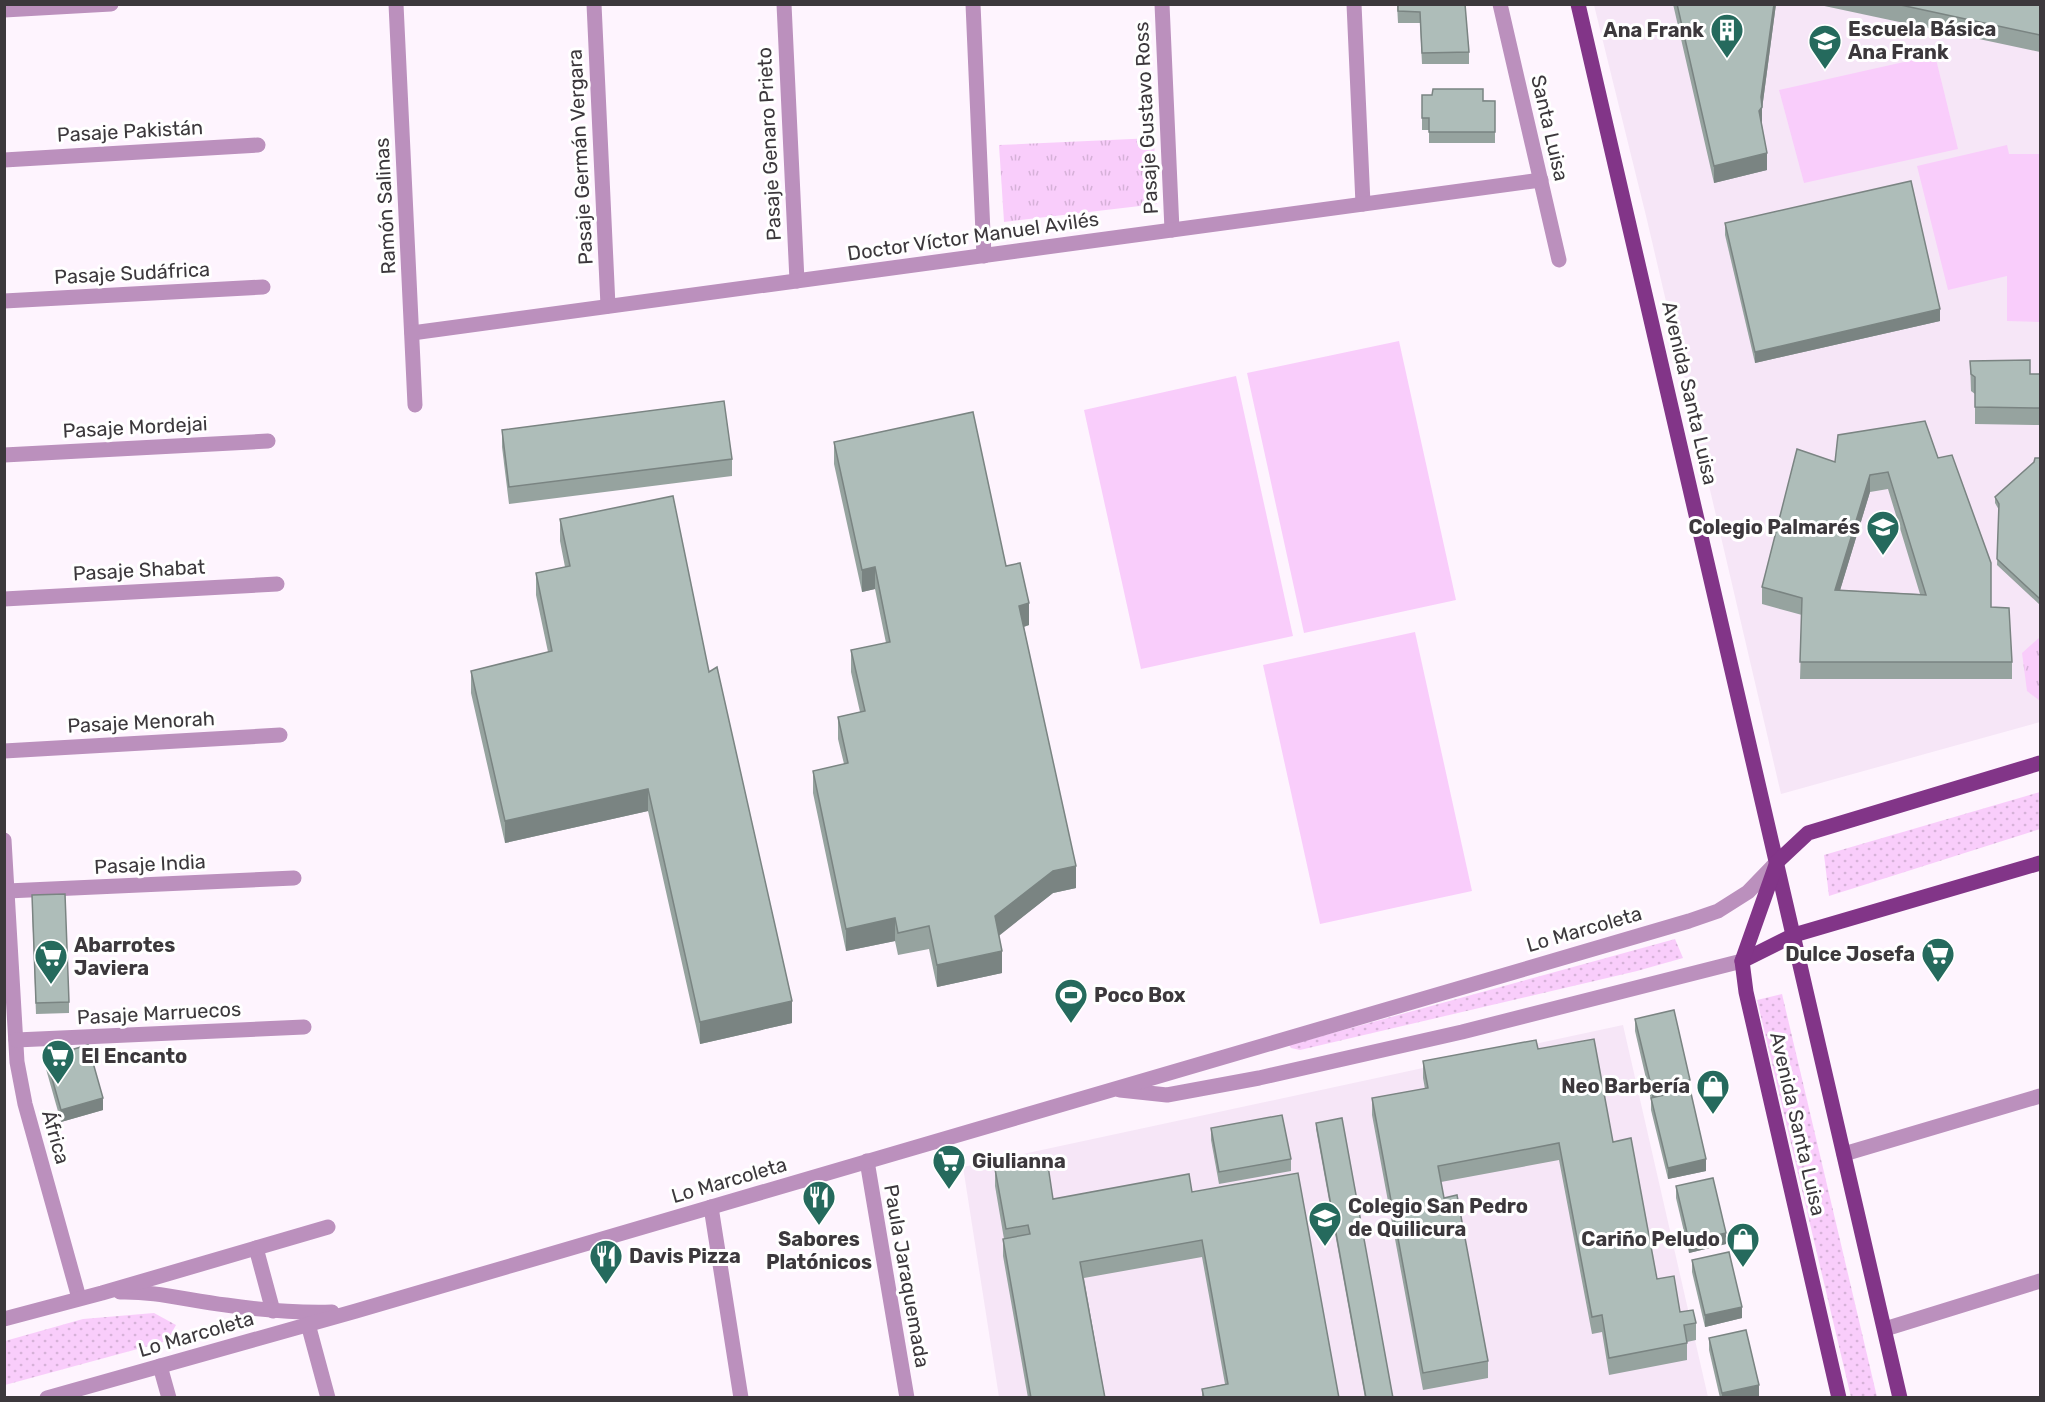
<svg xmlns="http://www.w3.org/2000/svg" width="2045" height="1402" viewBox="0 0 2045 1402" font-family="Rubik,sans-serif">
  <defs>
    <pattern id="grass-dots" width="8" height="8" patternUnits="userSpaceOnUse" patternTransform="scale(1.5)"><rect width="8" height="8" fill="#f9cdfb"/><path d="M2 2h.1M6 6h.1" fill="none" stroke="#d6b1d8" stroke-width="1.8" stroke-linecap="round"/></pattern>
    <pattern id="park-tufts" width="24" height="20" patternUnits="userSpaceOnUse" patternTransform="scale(1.5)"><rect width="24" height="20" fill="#f9cdfb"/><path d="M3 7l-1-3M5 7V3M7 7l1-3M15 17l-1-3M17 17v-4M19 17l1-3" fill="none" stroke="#d6b1d8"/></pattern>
  </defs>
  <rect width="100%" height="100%" fill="#fef4fe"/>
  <g fill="#f6e6f7">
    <path d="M1594,5h446v717l-259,72 -134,-574z"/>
    <path d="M1623,1025l85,372h-709l-36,-230z"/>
  </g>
  <g fill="url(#grass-dots)">
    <path d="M2040,792v37l-211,67 -5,-41z"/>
    <path d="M1675,939l8,19 -46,13 -337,79 -9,-2 -2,-3z"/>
    <path d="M1782,994l95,403h-26l-94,-397z"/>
    <path d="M154,1313l22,12 -9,16 -162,44v-44l78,-22z"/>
  </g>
  <g fill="url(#park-tufts)">
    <path d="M1154,138l3,66 -153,18 -5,-77z"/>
    <path d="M2040,637v64l-13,-10 -5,-38z"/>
  </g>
  <g fill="#f9cdfb">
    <path d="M1935,55l23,94 -154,34 -25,-93z"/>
    <path d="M2007,145l2,9h31v168l-33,-1v-45l-59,14 -31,-124z"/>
    <path d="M1399,341l57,259 -152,33 -57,-260z"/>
    <path d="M1236,376l57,260 -152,33 -57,-259z"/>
    <path d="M1415,632l57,259 -152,33 -57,-259z"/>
  </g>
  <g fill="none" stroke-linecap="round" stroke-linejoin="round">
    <g stroke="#bb90bd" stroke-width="15">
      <path d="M396,4l19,401"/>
      <path d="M594,4l14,302"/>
      <path d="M784,4l13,277"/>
      <path d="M973,4l11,252"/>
      <path d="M1162,4l10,226"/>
      <path d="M1354,4l9,200"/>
      <path d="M1500,4l59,256"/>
      <path d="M4,10l107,-6"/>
      <path d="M4,160l254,-15"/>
      <path d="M4,301l259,-14"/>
      <path d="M412,333l1129,-153"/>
      <path d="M4,455l264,-14"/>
      <path d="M4,599l273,-15"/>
      <path d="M4,751l276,-16"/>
      <path d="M4,840l13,222 8,42 54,194"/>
      <path d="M7,891l287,-13"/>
      <path d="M16,1040l288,-13"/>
      <path d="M1120,1090l47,5 92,-17 203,-46 280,-71"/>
      <path d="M1844,1154l196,-58"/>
      <path d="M867,1161l40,237"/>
      <path d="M711,1207l30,191"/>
      <path d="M256,1248l17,63"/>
      <path d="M120,1292c36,-1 70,9 106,13 35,5 70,8 106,7"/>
      <path d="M4,1319l98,-26 226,-66"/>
      <path d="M308,1324l20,74"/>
      <path d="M1885,1329l155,-48"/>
      <path d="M160,1366l9,32"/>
      <path d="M47,1398l309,-87 1333,-390 29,-10 30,-19 29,-30"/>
    </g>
    <g stroke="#823588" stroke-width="15">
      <path d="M1578,4l322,1394"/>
      <path d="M1742,961l52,-26 246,-72"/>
      <path d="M1839,1398l-93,-406 -4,-31 35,-99 31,-29 232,-70"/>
    </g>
  </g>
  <g fill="#96a39f" fill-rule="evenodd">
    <path d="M1397,4h68l4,48v12h-47l-2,-41h-22z"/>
    <path d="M1673,4h103l-14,105v16l5,45 -53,13z"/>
    <path d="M1815,4h225v48z"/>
    <path d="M1422,95l73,6v42h-66v-13h-7z"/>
    <path d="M1725,223l215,98 -185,42 -30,-128z"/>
    <path d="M1970,361l60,13h10v51l-65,-1v-30l-4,-3z"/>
    <path d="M1925,421l66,186 21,55v17h-212l2,-64 -40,-11v-17l73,-125zM1888,489l32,105 -80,-4 30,-98z"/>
    <path d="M502,430l230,29v17l-223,28 -7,-57z"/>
    <path d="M834,442l172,124 23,59 -5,2 52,261 -23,5 -54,42 3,38 -65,14 -8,-38 -31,6 -3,-14 -49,10 -33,-158v-22l31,-7 -6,-25v-22l22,-5 -9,-40v-22l35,-7 -11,-54 -13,3 -28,-128z"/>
    <path d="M2040,458v147l-43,-40 2,-55 -4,-7v-6z"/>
    <path d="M560,519l149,153 83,351 -92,21 -52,-233 -143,32 -34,-150v-22l77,-19 -12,-57v-22l29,-6 -5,-26z"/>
    <path d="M32,907l37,95v11l-33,1z"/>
    <path d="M1635,1019l55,71 16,81 -38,8 -17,-69v-10l-16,-69z"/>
    <path d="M1538,1049l75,93 44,137 23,33 16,11v17l-9,2v18l-78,15 -7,-43 -10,2 -33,-174 -118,22 3,16 44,163v17l-65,12 -51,-275v-17l53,-9 -2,-11v-17z"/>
    <path d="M46,1057l57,53 -42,12 -15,-53z"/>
    <path d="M1316,1123l77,275h-28l-49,-269z"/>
    <path d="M1211,1128l80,31v12l-72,13 -8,-44z"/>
    <path d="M995,1169l58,30 139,-7 147,206h-137v-9l23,-5 -23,-127 -118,21 21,120h-77l-25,-142v-17h1l-9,-53z"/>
    <path d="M1676,1186l50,58 -37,9 -13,-55z"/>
    <path d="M1692,1260l50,58 -37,9 -13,-55z"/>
    <path d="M1709,1338l50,58 -5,2h-34l-11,-48z"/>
  </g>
  <g fill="#7a8482">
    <path d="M1774,4h2l-14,105v16l-3,-14z"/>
    <path d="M1767,153v17l-53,13v-17z"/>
    <path d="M1940,309v12l-185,42v-11z"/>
    <path d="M1870,475v17l-35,115v-17z"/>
    <path d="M875,567v22l-13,3v-22z"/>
    <path d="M1029,603v22l-10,3v-22z"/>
    <path d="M648,789v22l-143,32v-22z"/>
    <path d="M1076,866v22l-23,5 -58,46v-23l58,-45z"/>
    <path d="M895,918v23l-49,10v-22z"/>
    <path d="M1002,951v22l-65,14v-22z"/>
    <path d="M792,1001v22l-92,21v-22z"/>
    <path d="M1690,1080v12l-38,8v-11z"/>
    <path d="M103,1098v12l-42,12v-12z"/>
    <path d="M1706,1159v12l-38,8v-11z"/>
    <path d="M1726,1233v11l-37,9v-12z"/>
    <path d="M1742,1307v11l-37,9v-12z"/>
    <path d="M1759,1385v11l-5,2h-32v-5z"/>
  </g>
  <g fill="#aebdb9" stroke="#7a8482" stroke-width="1.5" fill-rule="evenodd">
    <path d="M1398,4h67l4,48 -47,1 -2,-41 -22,-1z"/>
    <path d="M1677,4h97l-13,93 1,10 -3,4 8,42 -53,13z"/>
    <path d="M1896,4h144v31z"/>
    <path d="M1433,89h50v12h12v31h-66v-14h-7v-23h10z"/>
    <path d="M1911,181l29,128 -185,43 -30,-129z"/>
    <path d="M2030,360v14h10v34l-65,-1v-30l-4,-3 -1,-13z"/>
    <path d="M724,401l8,58 -223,28 -7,-57z"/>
    <path d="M973,412l33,154 14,-3 9,40 -10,3 57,260 -23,5 -58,45 7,35 -65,14 -8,-39 -31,7 -3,-15 -49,11 -33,-158 35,-8 -10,-46 27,-6 -14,-61 39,-8 -15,-75 -13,3 -28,-128z"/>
    <path d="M1925,421l13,37 14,-3 39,108v44l18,1 3,54h-212l2,-64 -40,-11 35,-138 38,13 3,-27zM1888,472l38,123 -91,-5 35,-115z"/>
    <path d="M2035,458h5v141l-43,-40 2,-55 -4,-7 39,-35z"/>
    <path d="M673,496l36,176 8,-5 75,334 -92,21 -52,-233 -143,32 -34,-150 81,-20 -16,-78 34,-7 -10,-47z"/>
    <path d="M65,894l4,108 -33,1 -4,-108z"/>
    <path d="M1674,1010l16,70 -38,9 -17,-70z"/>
    <path d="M1594,1039l19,103 18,-4 26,141 17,-3 6,36 13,-2 3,13 -12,2 3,18 -78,15 -7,-43 -10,2 -33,-174 -121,23 6,32 13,-3 31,166 -65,12 -51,-275 56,-10 -5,-27 113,-21 2,9z"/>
    <path d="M88,1045l15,53 -42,12 -15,-53z"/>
    <path d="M1690,1089l16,70 -38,9 -17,-70z"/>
    <path d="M1282,1115l9,44 -72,13 -8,-44z"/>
    <path d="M1342,1118l51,280h-27l-50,-275z"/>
    <path d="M1047,1159l6,40 136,-25 3,18 106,-19 41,225h-135l-2,-9 26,-5 -26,-144 -122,22 25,136h-74l-28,-159 27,-5 -2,-9 -22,4 -11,-60z"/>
    <path d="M1713,1178l13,55 -37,8 -13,-55z"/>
    <path d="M1729,1252l13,55 -37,8 -13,-55z"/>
    <path d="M1746,1330l13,55 -37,8 -13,-55z"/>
  </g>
  <defs>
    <symbol id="building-pin" viewBox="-11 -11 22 30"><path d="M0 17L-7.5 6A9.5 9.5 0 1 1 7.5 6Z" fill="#256a5d" stroke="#fff"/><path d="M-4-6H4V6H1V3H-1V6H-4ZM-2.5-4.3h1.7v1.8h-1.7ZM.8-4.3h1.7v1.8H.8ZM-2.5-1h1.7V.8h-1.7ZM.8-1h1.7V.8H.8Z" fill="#fff"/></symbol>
    <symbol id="school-pin" viewBox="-11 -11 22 30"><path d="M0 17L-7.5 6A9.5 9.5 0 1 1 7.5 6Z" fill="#256a5d" stroke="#fff"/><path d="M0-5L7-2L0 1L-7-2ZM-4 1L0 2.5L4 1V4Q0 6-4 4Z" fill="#fff"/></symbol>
    <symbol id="supermarket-pin" viewBox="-11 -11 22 30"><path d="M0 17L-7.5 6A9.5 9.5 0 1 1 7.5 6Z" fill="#256a5d" stroke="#fff"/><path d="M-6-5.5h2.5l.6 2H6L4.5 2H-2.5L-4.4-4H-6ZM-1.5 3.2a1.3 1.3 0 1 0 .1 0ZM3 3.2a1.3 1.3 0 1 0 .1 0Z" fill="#fff"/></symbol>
    <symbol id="stadium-pin" viewBox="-11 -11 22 30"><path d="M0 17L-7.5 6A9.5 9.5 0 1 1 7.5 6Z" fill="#256a5d" stroke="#fff"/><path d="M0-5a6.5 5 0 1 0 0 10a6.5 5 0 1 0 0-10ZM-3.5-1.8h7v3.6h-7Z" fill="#fff"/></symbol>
    <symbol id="shop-pin" viewBox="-11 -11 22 30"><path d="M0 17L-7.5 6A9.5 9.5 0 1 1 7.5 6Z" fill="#256a5d" stroke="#fff"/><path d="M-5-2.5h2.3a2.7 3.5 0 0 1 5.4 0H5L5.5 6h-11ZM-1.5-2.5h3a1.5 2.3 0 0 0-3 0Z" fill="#fff"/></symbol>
    <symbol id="restaurant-pin" viewBox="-11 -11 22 30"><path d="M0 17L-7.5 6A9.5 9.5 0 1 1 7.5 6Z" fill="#256a5d" stroke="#fff"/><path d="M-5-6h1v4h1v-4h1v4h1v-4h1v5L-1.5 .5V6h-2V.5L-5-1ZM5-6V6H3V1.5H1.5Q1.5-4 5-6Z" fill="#fff"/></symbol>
  </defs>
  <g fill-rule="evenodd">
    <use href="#building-pin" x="1708" y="11" width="38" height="52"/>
    <use href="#school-pin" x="1806" y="22" width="38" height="52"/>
    <use href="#school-pin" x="1864" y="508" width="38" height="52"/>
    <use href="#supermarket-pin" x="1919" y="935" width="38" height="52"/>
    <use href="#supermarket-pin" x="32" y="937" width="38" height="52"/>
    <use href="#stadium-pin" x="1052" y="976" width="38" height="52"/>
    <use href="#supermarket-pin" x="39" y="1037" width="38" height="52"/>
    <use href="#shop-pin" x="1694" y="1067" width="38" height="52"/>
    <use href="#supermarket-pin" x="930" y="1142" width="38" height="52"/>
    <use href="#restaurant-pin" x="800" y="1178" width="38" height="52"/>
    <use href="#school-pin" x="1306" y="1199" width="38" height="52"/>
    <use href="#shop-pin" x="1724" y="1220" width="38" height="52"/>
    <use href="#restaurant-pin" x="587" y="1237" width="38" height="52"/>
  </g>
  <g text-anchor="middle" stroke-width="6" stroke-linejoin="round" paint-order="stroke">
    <g font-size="20" font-weight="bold" fill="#3c383c" stroke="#fff" text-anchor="start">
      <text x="1848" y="36">Escuela Básica<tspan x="1848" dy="23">Ana Frank</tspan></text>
      <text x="1704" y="37" text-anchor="end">Ana Frank</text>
      <text x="1860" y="534" text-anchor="end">Colegio Palmarés</text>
      <text x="74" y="952">Abarrotes<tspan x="74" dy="23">Javiera</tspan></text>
      <text x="1915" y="961" text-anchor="end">Dulce Josefa</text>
      <text x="1094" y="1002">Poco Box</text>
      <text x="81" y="1063">El Encanto</text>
      <text x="1690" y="1093" text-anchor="end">Neo Barbería</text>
      <text x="972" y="1168">Giulianna</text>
      <text x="1348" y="1213">Colegio San Pedro<tspan x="1348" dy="23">de Quilicura</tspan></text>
      <text x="819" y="1246" text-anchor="middle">Sabores<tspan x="819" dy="23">Platónicos</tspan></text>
      <text x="1720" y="1246" text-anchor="end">Cariño Peludo</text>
      <text x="629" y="1263">Davis Pizza</text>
    </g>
    <g font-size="20" fill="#3c383c" stroke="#fff">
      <text transform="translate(1146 118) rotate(-93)" y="7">Pasaje Gustavo Ross</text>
      <text transform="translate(1550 128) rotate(77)" y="7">Santa Luisa</text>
      <text transform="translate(130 131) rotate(-3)" y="7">Pasaje Pakistán</text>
      <text transform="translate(769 144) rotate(-93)" y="7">Pasaje Genaro Prieto</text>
      <text transform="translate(580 157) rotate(-93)" y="7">Pasaje Germán Vergara</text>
      <text transform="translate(385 206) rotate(-93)" y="7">Ramón Salinas</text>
      <text transform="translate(973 236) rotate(-8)" y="7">Doctor Víctor Manuel Avilés</text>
      <text transform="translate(132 273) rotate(-3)" y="7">Pasaje Sudáfrica</text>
      <text transform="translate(1690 393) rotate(77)" y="7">Avenida Santa Luisa</text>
      <text transform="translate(135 427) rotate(-3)" y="7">Pasaje Mordejai</text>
      <text transform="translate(139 570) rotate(-3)" y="7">Pasaje Shabat</text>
      <text transform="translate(141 722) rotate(-3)" y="7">Pasaje Menorah</text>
      <text transform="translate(150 864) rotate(-3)" y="7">Pasaje India</text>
      <text transform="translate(1584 929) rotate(-16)" y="7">Lo Marcoleta</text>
      <text transform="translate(159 1013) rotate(-3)" y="7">Pasaje Marruecos</text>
      <text transform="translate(1798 1124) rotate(77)" y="7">Avenida Santa Luisa</text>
      <text transform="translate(56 1137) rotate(74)" y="7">África</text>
      <text transform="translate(729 1180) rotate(-16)" y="7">Lo Marcoleta</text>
      <text transform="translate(907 1276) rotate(80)" y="7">Paula Jaraquemada</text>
      <text transform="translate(196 1334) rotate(-16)" y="7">Lo Marcoleta</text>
    </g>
  </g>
  <rect width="2045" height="1402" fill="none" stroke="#3c383c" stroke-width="12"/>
</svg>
